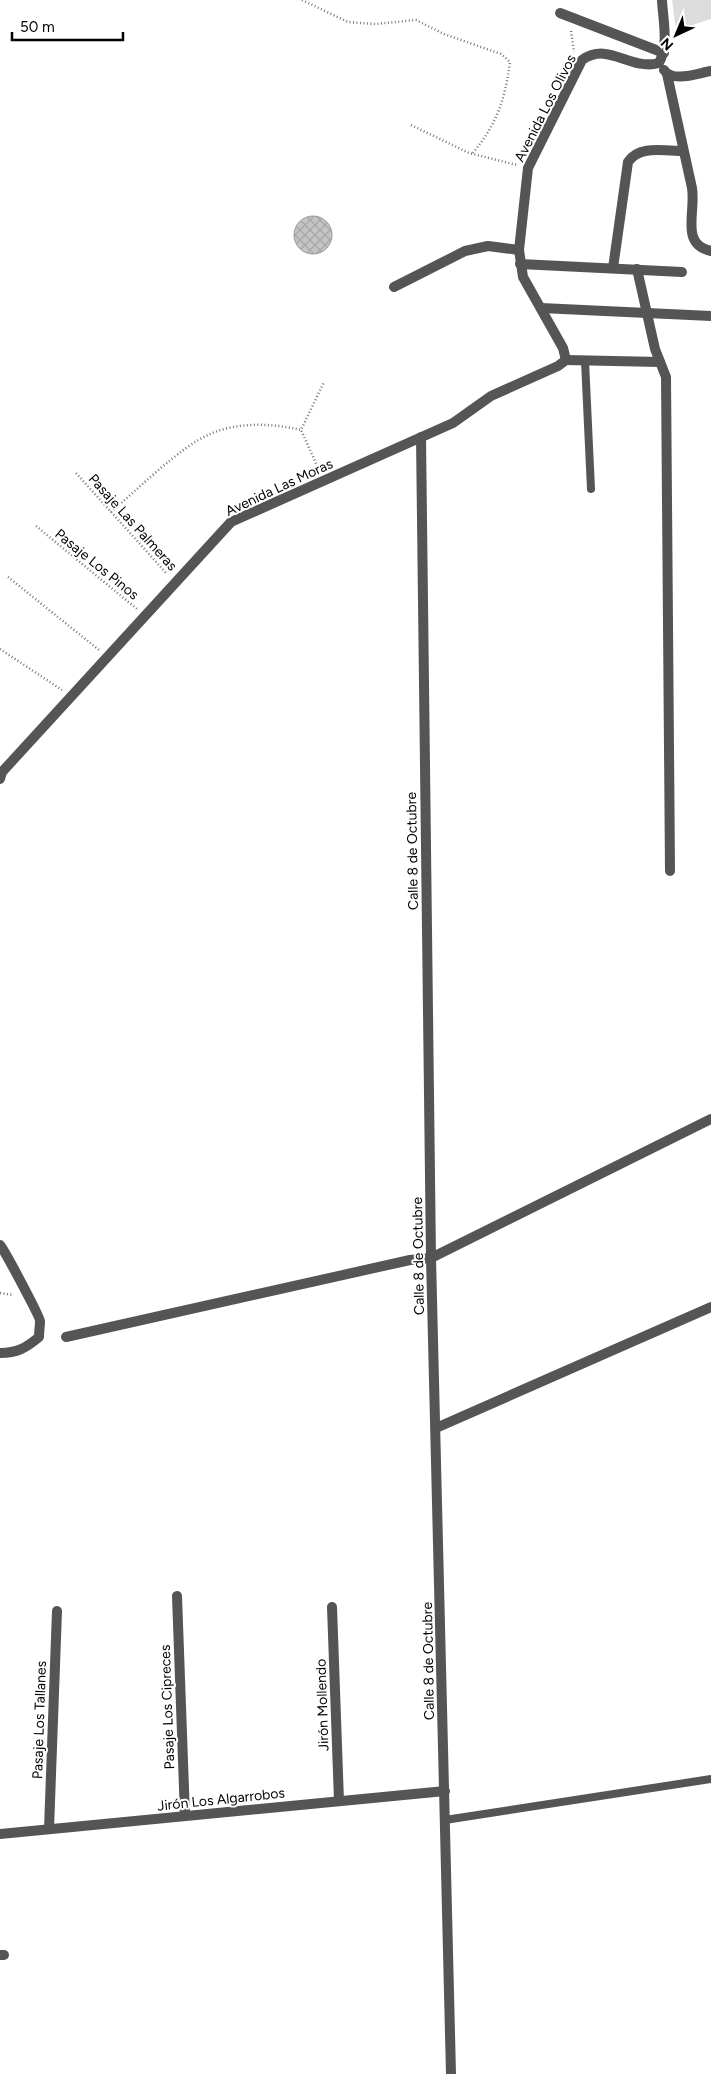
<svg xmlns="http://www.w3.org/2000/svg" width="711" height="2074" viewBox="0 0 711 2074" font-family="Figtree,sans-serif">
  <defs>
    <pattern id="building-cross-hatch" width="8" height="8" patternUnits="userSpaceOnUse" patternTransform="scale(1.25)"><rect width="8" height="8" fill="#c4c4c4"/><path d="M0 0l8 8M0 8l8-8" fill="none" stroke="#a7a7a7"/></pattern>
  </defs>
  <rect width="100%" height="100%" fill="#fff"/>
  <path fill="#dcdcdc" d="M672,0h39v19l-35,11z"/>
  <circle fill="url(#building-cross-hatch)" stroke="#999" cx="313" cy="235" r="19"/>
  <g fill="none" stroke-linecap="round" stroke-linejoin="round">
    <g stroke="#777" stroke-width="2.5" stroke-dasharray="1 2.5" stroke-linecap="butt">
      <path d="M302,0l46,22 27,2 41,-4 28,14 57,20 9,8c-5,38 -13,62 -38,92"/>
      <path d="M571,31l3,21"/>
      <path d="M411,125l58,28 48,12"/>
      <path d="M319,470l-18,-40 23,-48"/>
      <path d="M76,473l91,101"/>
      <path d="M111,512c26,-22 70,-66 99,-78 27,-12 62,-11 91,-4"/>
      <path d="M36,526l101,83"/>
      <path d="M8,577l91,73"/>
      <path d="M0,649l62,41"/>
      <path d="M0,1293l13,2"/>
    </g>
    <g stroke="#555" stroke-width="8">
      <path d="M585,361l6,128"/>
      <path d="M445,1820l266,-41"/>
    </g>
    <g stroke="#555" stroke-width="10">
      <path d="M560,13l104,40"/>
      <path d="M664,70c9,13 34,3 47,1"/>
      <path d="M667,74l25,114c4,25 -12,56 19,63"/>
      <path d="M520,264l162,8"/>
      <path d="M613,268l15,-106c11,-17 36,-11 55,-11"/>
      <path d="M637,269l18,80 11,28 4,494"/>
      <path d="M394,287l71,-36 23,-5 31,4"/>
      <path d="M541,308l170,8"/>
      <path d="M566,360l-3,-12 -40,-71 -4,-27 9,-82 54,-108c27,-19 47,11 77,3 10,-19 4,-42 3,-63"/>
      <path d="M566,360l94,2"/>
      <path d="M421,437l10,821 20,816"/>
      <path d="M0,779l2,-7 229,-250 222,-99 38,-27 67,-30 8,-6"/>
      <path d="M0,1245c5,6 40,72 40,76 0,5 -1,11 -1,16 -13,11 -22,16 -39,16"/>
      <path d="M66,1337l344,-77 21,-2 280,-139"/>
      <path d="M436,1428l275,-121"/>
      <path d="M177,1596l8,220"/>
      <path d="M332,1607l7,194"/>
      <path d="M49,1829l8,-218"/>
      <path d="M0,1834l445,-43"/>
      <path d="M0,1955h4"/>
    </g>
  </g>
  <g text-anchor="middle" stroke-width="4" stroke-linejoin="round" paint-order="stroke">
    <g font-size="14" fill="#000" stroke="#fff">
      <text transform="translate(545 108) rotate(-63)" y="5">Avenida Los Olivos</text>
      <text transform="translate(279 487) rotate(-25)" y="5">Avenida Las Moras</text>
      <text transform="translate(133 522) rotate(48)" y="5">Pasaje Las Palmeras</text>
      <text transform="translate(97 564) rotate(39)" y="5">Pasaje Los Pinos</text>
      <text transform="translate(412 851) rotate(-91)" y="5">Calle 8 de Octubre</text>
      <text transform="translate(418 1256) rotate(-91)" y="5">Calle 8 de Octubre</text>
      <text transform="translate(428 1661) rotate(-91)" y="5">Calle 8 de Octubre</text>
      <text transform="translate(322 1705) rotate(-92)" y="5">Jirón Mollendo</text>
      <text transform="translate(167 1707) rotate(-92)" y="5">Pasaje Los Cipreces</text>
      <text transform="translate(39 1720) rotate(-88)" y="5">Pasaje Los Tallanes</text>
      <text transform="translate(221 1799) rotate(-6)" y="5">Jirón Los Algarrobos</text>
    </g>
  </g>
  <g transform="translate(676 35) rotate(224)" stroke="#ffffff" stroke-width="4" paint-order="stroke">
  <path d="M0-4L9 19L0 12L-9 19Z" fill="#000000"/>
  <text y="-8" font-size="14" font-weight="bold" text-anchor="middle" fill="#000000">N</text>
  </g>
  <path d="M12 32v8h111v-8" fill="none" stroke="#000000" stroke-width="2.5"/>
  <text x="20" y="32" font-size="15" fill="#000000" stroke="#ffffff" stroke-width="4" paint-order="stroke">50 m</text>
</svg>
